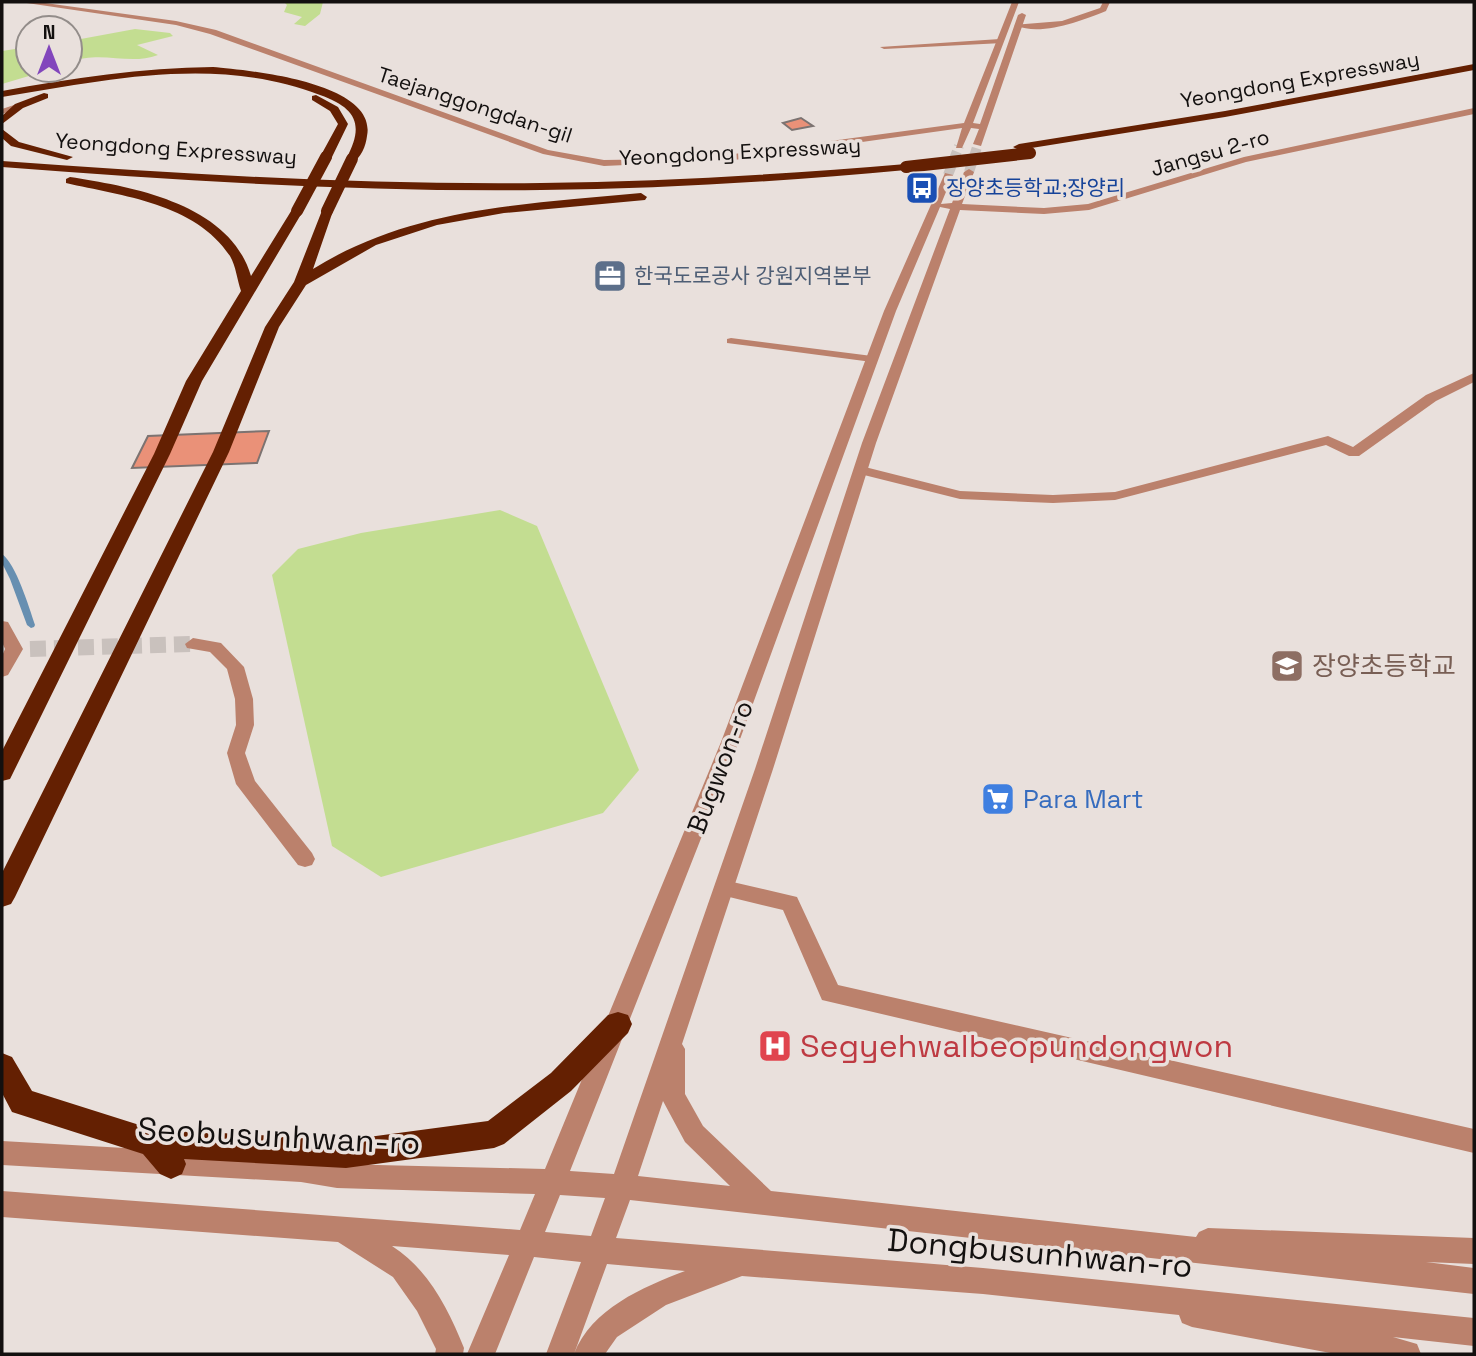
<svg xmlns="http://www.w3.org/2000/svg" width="1476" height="1356" viewBox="0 0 1476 1356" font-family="'Space Grotesk','Noto Sans KR',sans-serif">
  <rect width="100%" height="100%" fill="#e9e0dc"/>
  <g fill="#c3dd91">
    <path d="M284,2h39l-3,12 -15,12 -11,-2 8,-7 -18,-5 3,-7z"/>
    <path d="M135,29l35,4 3,3 -36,9 21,10c-30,11 -55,-5 -88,7v-21z"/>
    <path d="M28,47v23h21l-47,14v-33z"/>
    <path d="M500,510l37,16 102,244 -36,43 -222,64 -49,-31 -60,-271 26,-26 63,-16z"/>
  </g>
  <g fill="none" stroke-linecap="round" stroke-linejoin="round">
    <path fill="#678fb1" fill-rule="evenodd" d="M2,554c14,10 27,53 33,71l-1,2 -3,1 -4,-3 -17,-46 -8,-16z"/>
  </g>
  <g fill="#ea9178" stroke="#7c7371" stroke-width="2">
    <path d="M801,118l12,8 -21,4 -9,-7z"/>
    <path d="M269,431l-12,32 -125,5 16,-32z"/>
  </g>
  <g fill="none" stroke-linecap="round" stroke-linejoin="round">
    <path stroke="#c9c1bd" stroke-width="16" stroke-dasharray="16 8" stroke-linecap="butt" d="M30,649l163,-5"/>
    <g stroke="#c9c1bd" stroke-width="10" stroke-dasharray="10 5" stroke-linecap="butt">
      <path d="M969,172l9,-28"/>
      <path d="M948,175l11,-29"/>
    </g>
    <g fill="#bb816c" fill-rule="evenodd">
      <path d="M29,100l3,4 -30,10v-5z"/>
      <path d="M731,338l141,18 6,3 -6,3 -145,-19v-4z"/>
    </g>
    <g fill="#bb816c" fill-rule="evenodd">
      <path d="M1103,2h7l-4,9c-25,10 -66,26 -92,14l48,-4 38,-13z"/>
      <path d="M1000,39l3,4 -119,6 -4,-2z"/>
      <path d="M1474,373v9l-38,19 -77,55h-10l-23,-11 -211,55 -62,3 -93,-4 -104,-26 -2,-3 7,-4 99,25 93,4 62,-3 213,-56 25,11 73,-52z"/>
      <path d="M2,621l6,1 15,27 -15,26 -6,2v-21l3,-7 -3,-7z"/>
      <path d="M193,638l28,5 23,24 9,32 1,26 -9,28 10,28 57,72 3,6 -3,6 -7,2 -7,-2 -62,-81 -9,-31 9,-28 -1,-26 -8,-30 -17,-17 -23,-4 -2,-4z"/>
      <path d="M724,880l73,17 41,88 636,144v24l-652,-153 -39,-90 -66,-16 -3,-6 3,-6z"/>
    </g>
    <g fill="#bb816c" fill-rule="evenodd">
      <path d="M20,2h18l138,19 40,9 332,120 56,10 63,-1 67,-5 230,-31 48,-121h7l-46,121 7,1 38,-109 4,-2 4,2 -45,131 -8,-2 6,-15 -8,-1 -9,20h-6l6,-20 -228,32 -130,6 -61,-12 -333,-120 -34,-9z"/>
      <path d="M1474,108v6l-228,48 -157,48 -45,4 -84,-4 -84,233 -103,326 -91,275 3,5v45l18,32 68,65 425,46 3,-5 9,-4 266,10v26l-48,-2 48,6v26l-844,-94 -14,38 367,30 491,50v28l-81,-9 24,7 4,10h-85l-144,-27 -10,-4 -3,-8 -196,-21 -241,-18 -76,29 -49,32 -12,17h-31c17,-45 69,-67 111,-83l-78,-7 -33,90h-28l35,-92 -47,-5 -39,97h-28l42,-99 -117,-9c36,23 56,62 72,102l-1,6h-28l1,-5 -19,-38 -24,-34 -55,-35 -336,-25v-26l518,39 15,-36 -198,-6 -36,-6 -299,-17v-24l299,17 36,6 208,5 176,-427 163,-431 61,-138 8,2 -12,29 11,-1 12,-31 5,-3 5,3 -12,32 82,4 44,-4 156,-47zM940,207l10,2 -88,234 -107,326 -141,405 -44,-3 169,-429 157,-431zM663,1101l22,41 45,44 -92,-10zM560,1195l45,3 -14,38 -46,-4z"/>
    </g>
    <g fill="#642002" fill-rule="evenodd">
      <path d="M1474,64v6l-249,47 -206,33 -6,-3 6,-3 206,-33z"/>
      <path d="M213,67c34,3 165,15 154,69 -1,9 -6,23 -15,26l-6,-3c19,-35 10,-51 -26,-64 -103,-40 -213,-15 -318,2v-6c70,-13 140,-23 211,-24z"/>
      <path d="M44,93l4,1v4l-25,10 -21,16v-8l13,-12z"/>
      <path d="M316,95l22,12 10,17 -16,33 -6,3 -6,-3 18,-33 -8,-13 -18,-11v-4z"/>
      <path d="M2,129l17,13 54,15 -6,3 -56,-14 -9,-8z"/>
      <path d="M2,161c180,13 359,24 539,22 122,-1 244,-9 365,-19l6,3 -6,3c-121,11 -243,19 -365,20 -180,2 -359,-9 -539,-23z"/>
      <path d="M70,177c64,10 160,27 181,99l42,-68h8l2,3 -101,170 -32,73 -157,319 -3,6 -8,2v-30l152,-297 32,-73 55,-90c-4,-11 -5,-25 -11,-35 -35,-53 -108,-60 -164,-73v-4z"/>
      <path d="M641,193l6,4 -2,3 -141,13 -67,12 -61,20 -70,40 -27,42 -50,125 -214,445 -4,7 -9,3v-34l211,-421 52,-125 29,-45 29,-74h8l2,3 -20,58c99,-62 214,-65 328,-76z"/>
      <path d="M618,1012l10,3 4,9 -4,9 -57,58 -67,53 -10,4 -148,20 -162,-9 2,5 -4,10 -11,5 -11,-5 -17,-20 -131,-42 -10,-19v-40l10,4 20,34 120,38 194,11 142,-19 63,-48 57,-58z"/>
    </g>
    <g stroke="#642002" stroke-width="12">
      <path d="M906,167l124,-14"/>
      <path d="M297,211l29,-54"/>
      <path d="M327,211l25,-52"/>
    </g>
  </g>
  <defs>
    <symbol id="bus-square" viewBox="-11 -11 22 22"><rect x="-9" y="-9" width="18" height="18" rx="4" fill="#1a4fb4" stroke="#e9e0dc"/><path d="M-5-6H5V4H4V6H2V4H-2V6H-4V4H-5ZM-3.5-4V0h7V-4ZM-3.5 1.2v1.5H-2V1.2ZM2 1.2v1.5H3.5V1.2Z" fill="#fff"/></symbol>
    <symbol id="office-square" viewBox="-11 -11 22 22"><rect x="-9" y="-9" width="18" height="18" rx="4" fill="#5c6f8a" stroke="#e9e0dc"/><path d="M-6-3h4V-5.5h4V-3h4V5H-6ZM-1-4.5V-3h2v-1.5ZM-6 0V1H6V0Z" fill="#fff"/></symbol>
    <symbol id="school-square" viewBox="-11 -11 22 22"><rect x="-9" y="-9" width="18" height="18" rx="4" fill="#8d6e63" stroke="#e9e0dc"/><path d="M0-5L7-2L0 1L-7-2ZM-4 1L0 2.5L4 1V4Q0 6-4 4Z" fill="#fff"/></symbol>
    <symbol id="supermarket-square" viewBox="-11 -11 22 22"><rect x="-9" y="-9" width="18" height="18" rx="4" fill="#3f7fe0" stroke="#e9e0dc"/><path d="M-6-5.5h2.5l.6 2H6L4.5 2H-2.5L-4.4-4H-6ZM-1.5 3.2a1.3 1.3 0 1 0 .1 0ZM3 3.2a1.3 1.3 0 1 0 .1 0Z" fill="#fff"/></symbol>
    <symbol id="hospital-square" viewBox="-11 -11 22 22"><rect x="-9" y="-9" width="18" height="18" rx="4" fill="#e0444e" stroke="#e9e0dc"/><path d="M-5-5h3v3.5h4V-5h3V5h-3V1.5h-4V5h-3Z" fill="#fff"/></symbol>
  </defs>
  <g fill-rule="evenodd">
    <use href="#bus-square" x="903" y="169" width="38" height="38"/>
    <use href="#office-square" x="591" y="257" width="38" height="38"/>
    <use href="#school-square" x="1268" y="647" width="38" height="38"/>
    <use href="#supermarket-square" x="979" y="780" width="38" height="38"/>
    <use href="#hospital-square" x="756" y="1027" width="38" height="38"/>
  </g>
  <g text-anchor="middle" stroke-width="7" stroke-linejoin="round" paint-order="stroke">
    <g font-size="21" fill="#13100f" stroke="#e9e0dc">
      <text transform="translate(1300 80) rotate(-10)" y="7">Yeongdong Expressway</text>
      <text transform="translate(475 105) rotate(18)" y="7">Taejanggongdan-gil</text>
      <text transform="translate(176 149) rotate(4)" y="7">Yeongdong Expressway</text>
      <text transform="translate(740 152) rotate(-3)" y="7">Yeongdong Expressway</text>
      <text transform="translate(1210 153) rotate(-16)" y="7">Jangsu 2-ro</text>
    </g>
    <g font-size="21" fill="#164399" stroke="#e9e0dc" text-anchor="start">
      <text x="946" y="195">장양초등학교;장양리</text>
    </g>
    <g font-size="21" fill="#4e5e75" stroke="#e9e0dc" text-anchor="start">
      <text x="634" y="283">한국도로공사 강원지역본부</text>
    </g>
    <g font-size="26" fill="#785e54" stroke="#e9e0dc" text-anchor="start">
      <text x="1312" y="675">장양초등학교</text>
    </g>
    <g font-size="26" fill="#13100f" stroke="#e9e0dc">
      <text transform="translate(720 767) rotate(-69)" y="9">Bugwon-ro</text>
    </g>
    <g font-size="26" fill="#366cbe" stroke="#e9e0dc" text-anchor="start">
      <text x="1023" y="808">Para Mart</text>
    </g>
    <g font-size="32" fill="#be3a42" stroke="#e9e0dc" text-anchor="start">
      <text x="800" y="1057">Segyehwalbeopundongwon</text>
    </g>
    <g font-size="32" fill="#13100f" stroke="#e9e0dc">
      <text transform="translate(279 1136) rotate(3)" y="11">Seobusunhwan-ro</text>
      <text transform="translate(1040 1253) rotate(5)" y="11">Dongbusunhwan-ro</text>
    </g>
  </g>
  <rect width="1476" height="1356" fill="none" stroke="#13100f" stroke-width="7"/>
  <g transform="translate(49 49)"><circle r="33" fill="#e9e0dc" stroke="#938d8a" stroke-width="2"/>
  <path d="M0-5L12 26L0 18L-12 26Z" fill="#8246bc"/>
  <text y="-10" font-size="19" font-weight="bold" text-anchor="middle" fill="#13100f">N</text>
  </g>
</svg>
